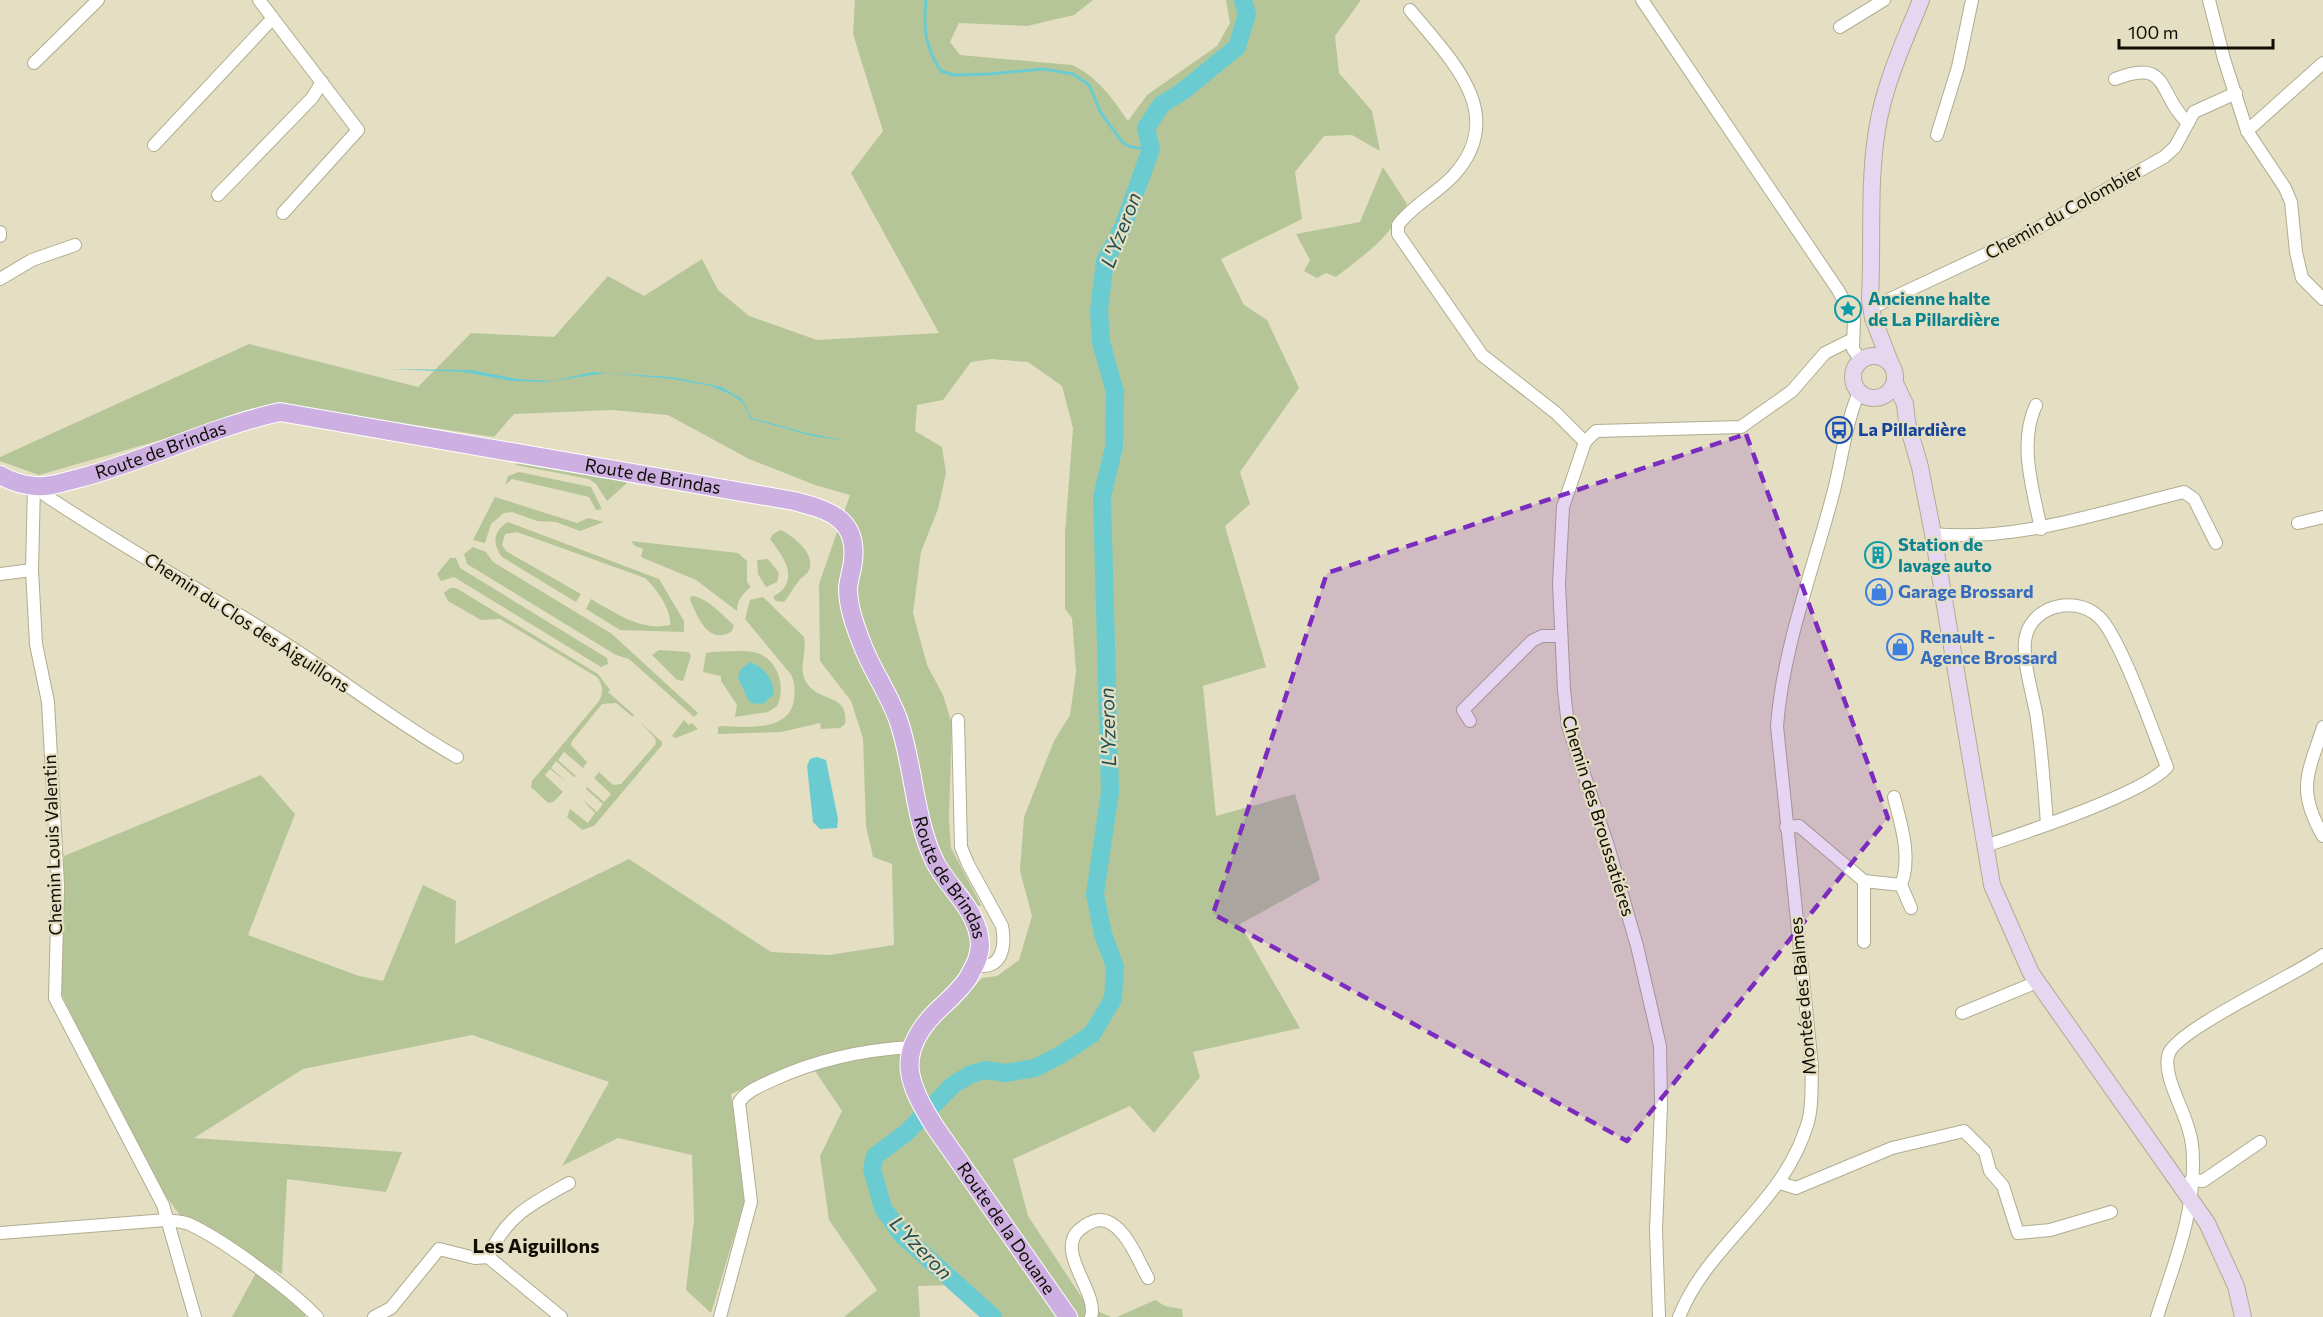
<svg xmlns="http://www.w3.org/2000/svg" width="2323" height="1317" viewBox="0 0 2323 1317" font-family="Commissioner,sans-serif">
  <rect width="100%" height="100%" fill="#e4dfc2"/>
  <g fill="#b6c598">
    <path d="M855,0h238l-19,15 -47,11 -68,-3 -9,19 10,13 112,10c26,12 40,33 56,56l19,-26 70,-49 13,-23 -4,-23h135l-26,36 4,37 33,38 8,40 -28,-16 -28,1 -29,36 7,47 -81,40 23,46 23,15 32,68 -59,84 10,32 -25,22 41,141 -63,19 13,130 79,-22 25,86 -80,44 60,104 -107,24 7,25 -46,56 -24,-27 -117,53 15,57 60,91 23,10h-127l-33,-32 -33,1 2,31h-76l33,-27 -48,-70 -9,-64 22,-45 -29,-43 89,-19 29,-19 51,-52 15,-2 22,-16 13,-44 -12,-45 4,-54 30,-76 16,-26 6,-43 -4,-54 -7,-9v-76l8,-105 -11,-42 -34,-24 -36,-3 -21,3 -28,38 -26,5 -2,26 27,16 4,26 -8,36 -17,43 -8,61 14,52 16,30 9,29 -3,94 2,30 30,57 -17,9c2,9 7,19 7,28 0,38 -52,70 -69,103l-37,2 -57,12 -77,35 14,106 -34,113 -25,-23 8,-70 -2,-65 -74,-17 -56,28 47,-84 -137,-47 -169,34 -109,69 208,14 -16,40 -99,-13 -5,95 -22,-11 -39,-27 -42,-22 -29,-40 -91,-185 5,-133 197,-81 34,39 -47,121 111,41 24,5 40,-96 33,16 -1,43 174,-85 142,93 58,3 65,-10 -2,-81 -19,-7 -7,-31 -3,-88 -12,-37 -31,-40 -1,-77 31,-89 -35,-10 -66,-26 -81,-44 -57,-5 -97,4 -20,23 -211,-32 -244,70 -39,-14v-4l249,-113 169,43 53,-54 83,4 54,-61 36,20 58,-37 16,31 31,26 68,24 122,-7 -88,-160 32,-42 -30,-97z"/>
    <path d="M1383,167l24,37c-20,36 -39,48 -71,73l-10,-4 -9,5 -13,-7 6,-11 -14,-26 64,-12z"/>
    <path d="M516,459l106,18 5,6 -20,18 -11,-17 -7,-5 -73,-14z"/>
    <path d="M519,472l72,15 11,22 -6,1 -7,-13 -77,-18 -7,6 3,-9z"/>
    <path d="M495,497l82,26 11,-5 16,4 -24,9 -24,-9 -19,-1 -25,-9 -8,1 -13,11 -6,19 -12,-3z"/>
    <path d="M508,522l151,57 25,42v11l-64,-2 -34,-21 5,-10c23,13 51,33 79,26 2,-15 -14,-37 -25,-47l-128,-46 -12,2 -3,11 4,6 75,43 -5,8 -74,-45c-10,-13 -9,-26 6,-35z"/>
    <path d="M781,530c12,6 37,25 27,42 -2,3 -8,6 -10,10 -5,6 -9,14 -14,20l-8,-1 -3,-4c3,-3 8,-5 11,-9 12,-16 -4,-36 -14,-49l3,-5z"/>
    <path d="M631,541l107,12 9,8v21l4,5c-8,7 -14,12 -14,24l-41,-31 -55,-23 2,-8 -8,-3z"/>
    <path d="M473,547l13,5 7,10 119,72 86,79 -4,4 -65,-58 -13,-4 -149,-91 -3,-10z"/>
    <path d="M450,558h6l4,10 147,90 1,6 -7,3 -147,-90 -13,4 -4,-7z"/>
    <path d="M768,559l11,14 -2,9 -11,5 -8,-13 -1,-14z"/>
    <path d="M450,588h6l142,86 12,16 -2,2 26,23 -1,2 -17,-14 -14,1 -30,37 -1,4 16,17 -4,6 -19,-16 -6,8 18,16 -2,1 -18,-16 -5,7 18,16 -19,-15 -5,6 18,17 -10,10 -5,1 -17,-16 1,-6 67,-80c5,-10 4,-15 -2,-24l-97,-58 -19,1 -33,-19 -4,-8z"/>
    <path d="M691,596c15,0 32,20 43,29l-2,6c-24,15 -34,-14 -42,-31z"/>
    <path d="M763,597l41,40c4,17 -9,35 6,50 14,15 39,8 35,37l-5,4 -19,1 -1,-6 -39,9 -63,2v-7l5,-1c24,1 67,6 71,-27 1,-9 1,-14 -2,-23l-47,-57 5,-19z"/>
    <path d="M659,650l30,2 2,4 -8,25 -6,-1 -25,-25z"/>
    <path d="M712,652c14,0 35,-3 48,2 19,8 26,35 17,52l-9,6 -33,5 2,-12 -16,-24v-5l-18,-4 3,-19z"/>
    <path d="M684,720l5,5 3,-2 6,6 -22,9 -4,-2z"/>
    <path d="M640,722l22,20v3l-68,81 -12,4 -15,-13 3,-8 18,14 7,-10 -15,-16 17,15 6,-8 -17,-15 1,-2 17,15 7,-8 -17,-16 5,-6 14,13 8,-1 35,-40 -1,-6z"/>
    <path d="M256,1273l49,41v3h-73z"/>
    <path d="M1155,1300l10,6 17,3 1,8h-66z"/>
  </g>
  <g fill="#6accd1">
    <path d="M389,369l82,1 47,9 33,2 42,-9 79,5 50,10 20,12 10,19 55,15 41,8 -36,-5 -61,-17 -8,-16 -11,-8 -21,-9 -39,-7 -66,-6 -60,9 -35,-1 -47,-9z"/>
    <path d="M750,662c14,5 25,18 23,33l-10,9 -13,-1 -12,-25 2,-8z"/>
    <path d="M817,757l9,3 12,59 -1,9 -17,1 -7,-7 -6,-56 3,-7z"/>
  </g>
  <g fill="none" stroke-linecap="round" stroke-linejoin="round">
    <path stroke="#6accd1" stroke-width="3" d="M926,0c-3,27 -1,48 15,71l13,4 36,-1 53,-5 30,5 16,11 12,28 22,30 8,4 20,2"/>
    <path stroke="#6accd1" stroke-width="18" d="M993,1317l-91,-82 -19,-27 -11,-39 3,-13 31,-23 47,-48 18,-11 15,-4 19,3 30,-5 27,-14 30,-20 21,-35 2,-32 -12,-33 -8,-40 15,-102 -8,-295 12,-50 1,-55 -14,-50 -2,-32 6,-49 18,-34 28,-78 -5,-21 15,-23 22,-14 54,-44 10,-33 -4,-14"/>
    <defs>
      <g id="street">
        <path d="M259,0l99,130 -75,83"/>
        <path d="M1642,0l196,290 16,29 -1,30 8,12"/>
        <path d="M2209,0l15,59 23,72 38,57 6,14 5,50 6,26 21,21"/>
        <path d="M1410,10c40,49 100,104 43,166 -17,18 -40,29 -55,49v9l84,121 74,58 29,29"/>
        <path d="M1840,27l44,-27"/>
        <path d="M34,63l64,-63"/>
        <path d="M2115,79c56,-22 42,16 73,44"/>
        <path d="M2247,131l76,-68"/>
        <path d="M1937,135l21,-68 14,-67"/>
        <path d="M154,145l119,-127"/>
        <path d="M218,195l94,-97 10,-16"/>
        <path d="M0,232v4"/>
        <path d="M0,279l32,-19 43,-15"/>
        <path d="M1871,308l149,-70 144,-81 11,-10 19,-35 42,-19"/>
        <path d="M2036,405c-18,38 -3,85 5,124"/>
        <path d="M34,486l-2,84 4,74 12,58 10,184 -3,112 108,207 32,112"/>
        <path d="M42,486l3,9c78,52 161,98 241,149 58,37 111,79 171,113"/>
        <path d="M2298,523l25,-6"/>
        <path d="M1933,534c85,8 168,-22 251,-42l10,7 22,44"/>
        <path d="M0,574l32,-4"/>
        <path d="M958,720l3,127 7,17 34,62c4,20 0,45 -26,39"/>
        <path d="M1470,721l-7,-11 69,-69 10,-5h19"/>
        <path d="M2323,727c-15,47 -27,62 0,109"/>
        <path d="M1894,797c7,28 18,60 7,88"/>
        <path d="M1786,827l13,-1 65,55v61"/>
        <path d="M1985,846c39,-13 158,-52 182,-79 -12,-30 -47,-131 -68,-150 -24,-23 -70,-11 -74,24 -2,23 7,50 11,72 6,37 8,73 11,110"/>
        <path d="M1864,881l37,4 10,23"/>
        <path d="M1962,1013l75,-31"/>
        <path d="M2191,1180l12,1 57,-39"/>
        <path d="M1780,1183l16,5 96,-40 72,-17 21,21 5,19 13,15 15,47 32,-3 61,-18"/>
        <path d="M0,1233l166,-13c7,1 16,1 23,4 35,16 101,65 128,93"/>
        <path d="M488,1257c18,-41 43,-53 81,-74"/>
        <path d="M374,1317l17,-9 48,-59 36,9 13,-1 73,60"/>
        <path d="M720,1317l31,-115 -12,-100c9,-12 21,-16 34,-22 45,-21 89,-30 138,-33"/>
        <path d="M1091,1317c8,-24 -36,-65 -12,-87 6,-5 12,-9 20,-10 25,0 39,41 49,58"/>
        <path d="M1659,1317l-3,-87 5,-124 -1,-60 -23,-100 -29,-100 -40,-120 -4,-36 -5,-106 4,-77 22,-65 11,-11 145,-4 51,-36 33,-38 28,-14"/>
        <path d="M1679,1317c29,-74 105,-112 129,-195 5,-17 3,-38 4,-56l-35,-340c6,-79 36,-156 56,-232 9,-34 12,-69 26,-102"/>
        <path d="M2157,1317c16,-51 37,-100 36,-155 0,-10 -1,-22 -4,-31 -5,-22 -28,-58 -20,-78 11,-25 125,-77 154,-98"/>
      </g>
      <g id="secondary">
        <circle cx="1874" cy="377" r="21"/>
        <path d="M1890,362l-17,-44 -3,-19c3,-56 -2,-114 7,-169 7,-46 27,-88 44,-130"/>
        <path d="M1895,383l10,21 2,18 13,45 13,67 59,351 39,88 176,250 29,63 7,31"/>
      </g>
      <g id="primary">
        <path id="s1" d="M0,475c10,6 23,10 35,11 14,2 31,-5 45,-8 68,-18 131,-51 200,-66l514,89c34,9 64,17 59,60 -1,9 -4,17 -5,27 0,19 7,38 14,56 10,27 28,51 37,78 15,45 15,97 36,140 15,29 43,47 45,82 0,13 -6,23 -12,34 -9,14 -22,24 -34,36 -39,41 -26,70 1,113l133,190"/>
      </g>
    </defs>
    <use href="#street" stroke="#b1ac90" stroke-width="14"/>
    <use href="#secondary" stroke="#b1ac90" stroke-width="18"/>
    <use href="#primary" stroke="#fff" stroke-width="20"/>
    <use href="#street" stroke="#fff" stroke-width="12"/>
    <use href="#secondary" stroke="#e6d7f0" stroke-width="16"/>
    <use href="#primary" stroke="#cdafe1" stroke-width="18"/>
  </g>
  <path fill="#7b2cbf" fill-opacity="0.2" stroke="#7b2cbf" stroke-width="4.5" stroke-dasharray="12 8" stroke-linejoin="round" d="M1746,434l142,384 -261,323 -414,-227 114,-341z"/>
  <defs>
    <symbol id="sight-ring" viewBox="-11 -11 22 22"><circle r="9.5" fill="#e4dfc2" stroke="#0f9aa8" stroke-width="1.5"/><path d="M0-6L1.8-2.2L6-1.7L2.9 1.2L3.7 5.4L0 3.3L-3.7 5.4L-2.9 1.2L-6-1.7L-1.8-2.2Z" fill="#0f9aa8"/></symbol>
    <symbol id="bus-ring" viewBox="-11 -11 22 22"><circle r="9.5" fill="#e4dfc2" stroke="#1a4fb4" stroke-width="1.5"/><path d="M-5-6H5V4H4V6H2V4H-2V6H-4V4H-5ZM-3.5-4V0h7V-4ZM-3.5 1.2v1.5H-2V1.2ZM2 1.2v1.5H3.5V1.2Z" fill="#1a4fb4"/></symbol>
    <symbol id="building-ring" viewBox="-11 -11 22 22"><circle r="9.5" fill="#e4dfc2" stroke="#0f9aa8" stroke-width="1.5"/><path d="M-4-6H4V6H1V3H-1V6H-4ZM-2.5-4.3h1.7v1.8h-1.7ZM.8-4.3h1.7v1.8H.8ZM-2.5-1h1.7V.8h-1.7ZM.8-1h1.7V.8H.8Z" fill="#0f9aa8"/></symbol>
    <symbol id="shop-ring" viewBox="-11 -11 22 22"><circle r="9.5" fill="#e4dfc2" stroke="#3f7fe0" stroke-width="1.5"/><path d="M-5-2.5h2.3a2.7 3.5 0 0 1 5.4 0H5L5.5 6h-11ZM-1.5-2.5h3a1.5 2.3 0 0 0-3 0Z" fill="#3f7fe0"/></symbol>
  </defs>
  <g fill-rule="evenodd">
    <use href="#sight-ring" x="1833" y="294" width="30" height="30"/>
    <use href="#bus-ring" x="1824" y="415" width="30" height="30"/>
    <use href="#building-ring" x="1863" y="540" width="30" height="30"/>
    <use href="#shop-ring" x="1864" y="577" width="30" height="30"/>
    <use href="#shop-ring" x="1885" y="632" width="30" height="30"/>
  </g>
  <g text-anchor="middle" stroke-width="4.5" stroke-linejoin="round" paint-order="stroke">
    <g font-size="18" fill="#0f0d04" stroke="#e4dfc2">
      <text transform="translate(2064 212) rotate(-29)" y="6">Chemin du Colombier</text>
      <text dy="6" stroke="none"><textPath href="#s1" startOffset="168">Route de Brindas</textPath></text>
      <text dy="6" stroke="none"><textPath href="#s1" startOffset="672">Route de Brindas</textPath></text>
      <text transform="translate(247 623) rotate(33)" y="6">Chemin du Clos des Aiguillons</text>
      <text transform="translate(1598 816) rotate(73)" y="6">Chemin des Broussatiéres</text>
      <text transform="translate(53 845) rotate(-92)" y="6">Chemin Louis Valentin</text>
      <text dy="6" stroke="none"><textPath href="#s1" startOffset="1248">Route de Brindas</textPath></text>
      <text transform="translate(1803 996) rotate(-95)" y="6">Montée des Balmes</text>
      <text dy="6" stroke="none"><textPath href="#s1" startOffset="1658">Route de la Douane</textPath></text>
    </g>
    <g font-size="18" font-weight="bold" fill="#0d838f" stroke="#e4dfc2" text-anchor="start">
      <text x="1868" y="305">Ancienne halte<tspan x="1868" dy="21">de La Pillardière</tspan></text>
      <text x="1898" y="551">Station de<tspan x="1898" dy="21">lavage auto</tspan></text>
    </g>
    <g font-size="18" font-weight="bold" fill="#164399" stroke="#e4dfc2" text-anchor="start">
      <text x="1858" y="436">La Pillardière</text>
    </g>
    <g font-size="18" font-weight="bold" fill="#366cbe" stroke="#e4dfc2" text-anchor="start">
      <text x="1898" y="598">Garage Brossard</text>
      <text x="1920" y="643">Renault -<tspan x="1920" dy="21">Agence Brossard</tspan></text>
    </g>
    <g font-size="20" font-style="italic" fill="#224e51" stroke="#e4dfc2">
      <text transform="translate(1121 230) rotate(-69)" y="7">L'Yzeron</text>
      <text transform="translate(1108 727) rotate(-92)" y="7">L'Yzeron</text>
      <text transform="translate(921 1248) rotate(46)" y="7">L'Yzeron</text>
    </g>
    <g font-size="20" font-weight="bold" fill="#0f0d04" stroke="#e4dfc2">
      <text x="536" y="1253">Les Aiguillons</text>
    </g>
  </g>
  <path d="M2119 39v9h154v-9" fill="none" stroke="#0f0d04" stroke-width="3"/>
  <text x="2128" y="39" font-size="18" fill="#0f0d04" stroke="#e4dfc2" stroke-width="4.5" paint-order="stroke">100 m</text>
</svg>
